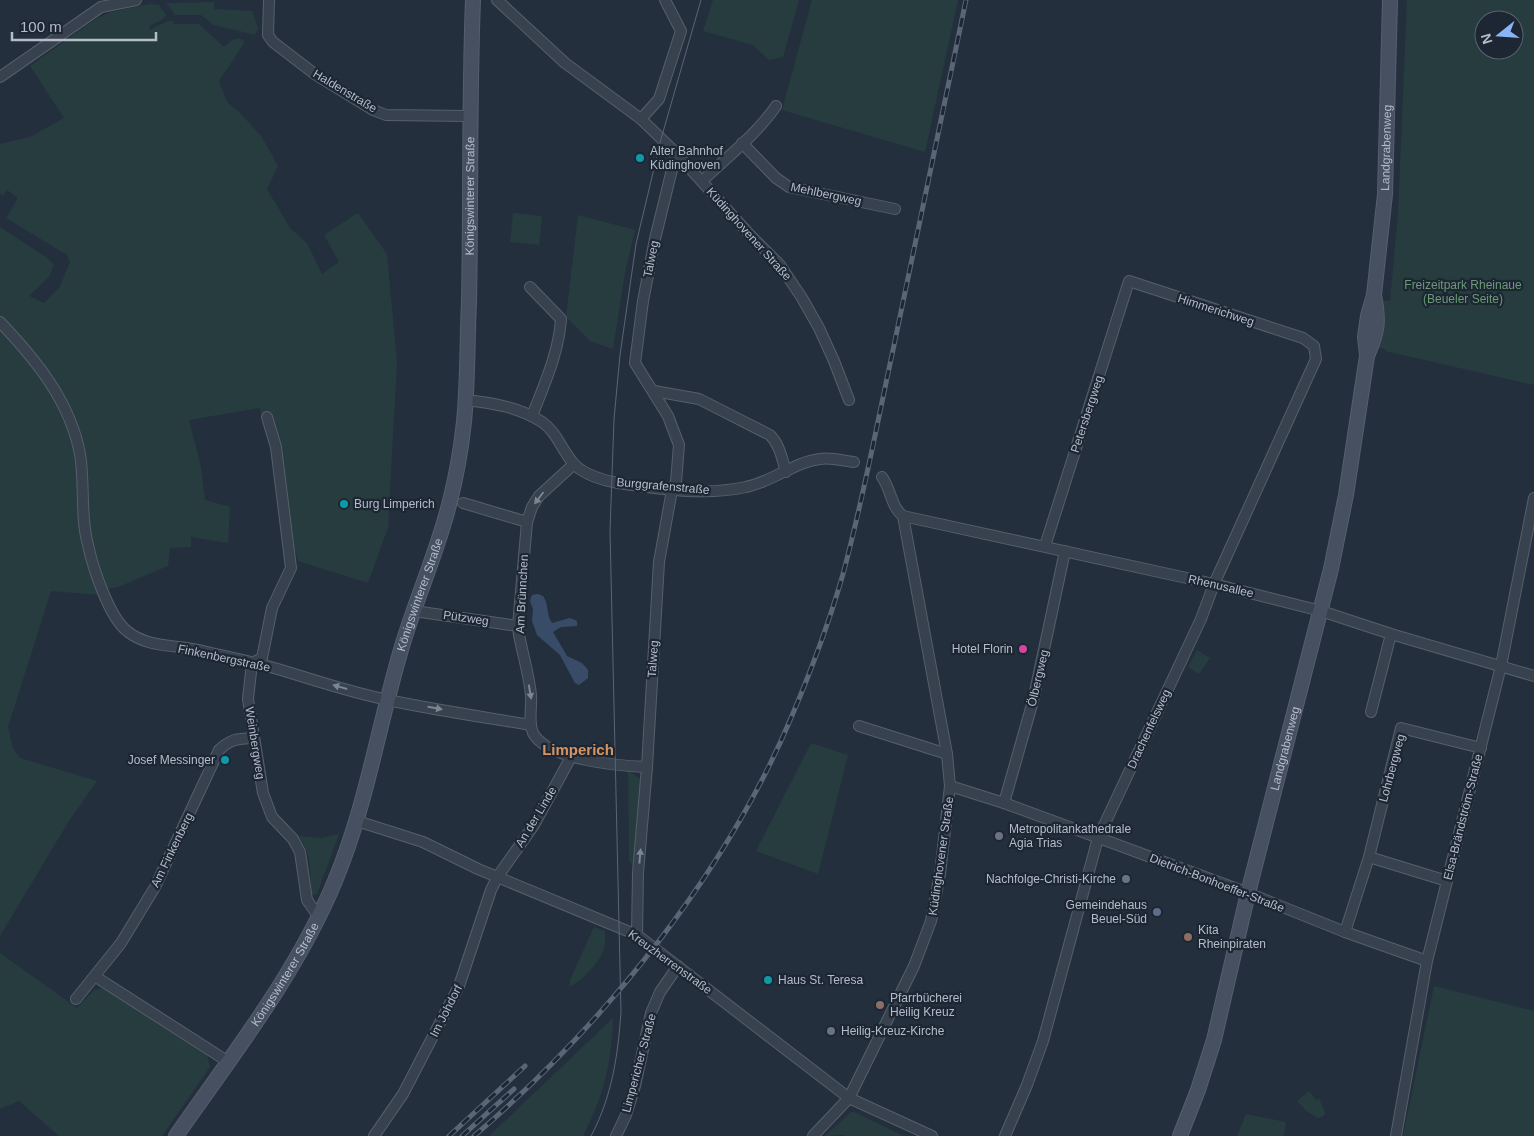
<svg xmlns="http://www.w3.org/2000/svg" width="1534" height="1136" viewBox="0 0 1534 1136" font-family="Helvetica,sans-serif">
  <rect width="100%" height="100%" fill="#242f3e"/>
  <g fill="#263c3f" fill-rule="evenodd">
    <path d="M713,0h86l-16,57 -14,3 -16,-15 -50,-14z"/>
    <path d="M812,0h146l-33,152 -143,-42z"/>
    <path d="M1407,0h127v385l-149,-34v-2l-9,-2 6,-46h8l8,-88zM1484,20h30v30h-30z"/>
    <path d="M214,2v7l38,2 6,17 -3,7 -41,-10 -13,-10h-26l-9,-12z"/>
    <path d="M149,4l10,1 7,10 -3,4 -14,7 1,4 18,-9h5l1,3h25l25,23 8,-7 7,-2 6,4 -26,39 8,21 14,12 21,23 16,29 -11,23 23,39 17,15 15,31 17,-12 -15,-27 34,-22 29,41 10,109 -9,165 -20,55 -70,-22 -12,-43 -8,-82 -7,-17 -7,2 -5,-13 -70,12 12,47 4,33 25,7 -2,36 -37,-6v10l-21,1 -2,18 -50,21 -11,2 -7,6 -49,-4 -43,136 5,21 7,10 77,23 -30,43 -67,112v-709l46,30 8,8 -5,12 -20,19 15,7 15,-15 11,-26 -3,-7 -61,-37 12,-20 -11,-8 -4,6 -3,-2v-50l30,-7 34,-19 -34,-52 64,-46 17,-8z"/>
    <path d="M513,213l29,3 -3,29 -29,-3z"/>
    <path d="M578,215l57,15 -10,43 -12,76 -23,-8 -24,-24z"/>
    <path d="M1197,650l13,8 -11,16 -11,-7z"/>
    <path d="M811,743l37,12 -30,119 -62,-23z"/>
    <path d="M628,771l13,8 -5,91 -7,-9z"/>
    <path d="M339,834l-22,60 -4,1 -2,-3c-1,-20 1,-40 -13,-56l24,2z"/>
    <path d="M594,927l11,4c0,7 1,13 -2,20 -3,10 -24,34 -34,35l1,-6z"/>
    <path d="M0,953l77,55 17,-18 8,-2 105,67 3,12 -48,69h-103l-40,-35 -19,8z"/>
    <path d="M1434,986l100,25v125h-131z"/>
    <path d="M613,1018c-1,44 -10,79 -30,118h-94z"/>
    <path d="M1309,1091l7,9 3,-2 6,14 -1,4 -6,2 -12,-7 -9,-10z"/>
    <path d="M851,1112h3l50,24h-57l-5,-1 -17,1z"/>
    <path d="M1246,1114l40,8 -2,14h-47z"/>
  </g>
  <path fill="#394c67" d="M538,594l5,2c6,8 3,19 9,27l18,-5 7,3v5l-16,1 -8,5 14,24 15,7 6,7v8l-9,7 -4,-2 -15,-28 -23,-20 -5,-14 1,-12 -3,-8 2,-6z"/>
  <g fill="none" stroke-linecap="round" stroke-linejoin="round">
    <defs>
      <g id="street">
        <path d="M269,0l-1,35 5,7 43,33 57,35 13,5 83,1"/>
        <path d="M497,0l68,63 76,56 35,34 74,82 30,30 22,33 17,30 15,33 15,39"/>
        <path d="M0,77l101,-70 35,-7"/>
        <path d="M641,119l18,-20 22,-68 -16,-31"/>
        <path d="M742,143l34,35 13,9 106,22"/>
        <path d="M702,181c25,-24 55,-47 74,-75"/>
        <path d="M530,287l31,32c-2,33 -17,66 -29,97"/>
        <path d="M0,322c36,38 70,79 80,132 5,30 0,62 8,91 5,23 21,72 39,86 22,18 50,13 76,20 24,6 48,10 71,17 38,11 75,24 114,32 47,10 95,17 143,25"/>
        <path d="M654,391l45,8 71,36c10,10 12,24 16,37"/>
        <path d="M466,400c26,3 53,7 76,22 15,10 20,29 32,42 9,10 30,17 44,19 41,6 87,13 128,4 26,-5 48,-25 74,-28 11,-2 23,2 34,3"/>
        <path d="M574,464l-35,32 -7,11 -5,15 -9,104 1,9c4,20 10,40 12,60 1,13 -3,27 2,38 14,27 87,33 114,34"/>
        <path d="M463,503l64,19"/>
        <path d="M903,516l311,68 107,27 70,23 143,42"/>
        <path d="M414,611l104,15"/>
        <path d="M252,663l-4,36 15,94 9,24 21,22 7,13 7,48 12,17"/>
        <path d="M252,663l10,-5 10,-50 19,-40 -15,-121 -9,-30"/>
        <path d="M1371,712l20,-78"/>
        <path d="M859,726l88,28"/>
        <path d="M950,786l54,17 244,90 97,39 82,29"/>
        <path d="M1004,803l29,-102 32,-150"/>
        <path d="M357,821l66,21 55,27 159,66 212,163 83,38"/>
        <path d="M1369,857l78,24"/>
        <path d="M1345,932l24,-75 32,-129 80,20"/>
        <path d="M637,935l1,-62 9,-106 12,-205 13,-72 4,-8 3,-37 -11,-29 -33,-53 8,-62 12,-62 21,-86"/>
        <path d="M96,977l131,84"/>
        <path d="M76,999l45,-56 34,-56 64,-137c13,-12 19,-11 35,-12"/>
        <path d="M374,1136l29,-42 56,-108 32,-96 7,-14 36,-51 37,-68"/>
        <path d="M616,1136l10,-21 9,-29 16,-73 9,-21 18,-26"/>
        <path d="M813,1136l36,-38 65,-132 17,-45 9,-47 10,-88 -3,-32 -44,-238c-12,-9 -12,-27 -21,-39"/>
        <path d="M1005,1136l22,-51 16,-44 55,-203 103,-219 13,-35 102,-225 -2,-13 -11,-8 -174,-57 -84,265"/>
        <path d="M1396,1136l31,-175 74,-295 33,-168"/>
      </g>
      <g id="secondary">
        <path id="s1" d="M1367,355l-2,-18 3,-21 6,-21 11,-101 5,-194"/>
        <path id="s2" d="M176,1136c57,-82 121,-163 159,-255 32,-77 44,-159 68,-238 14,-46 34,-91 46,-138 7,-27 12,-55 15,-83 4,-40 3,-80 5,-120 2,-101 0,-201 4,-302"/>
        <path id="s3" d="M1180,1136l18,-46 16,-50 34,-147 83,-324 15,-74 21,-139c11,-25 12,-35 7,-61"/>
      </g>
    </defs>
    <use href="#street" stroke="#565f6c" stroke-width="12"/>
    <use href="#secondary" stroke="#565f6c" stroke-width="16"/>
    <use href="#street" stroke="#38414e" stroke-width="10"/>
    <use href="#secondary" stroke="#465061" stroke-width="14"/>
    <path stroke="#5a6575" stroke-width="1" d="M591,1136c21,-39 27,-81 30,-124l-11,-481 4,-112 6,-64 16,-111 25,-105 40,-139"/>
    <defs>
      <g id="rail">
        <path d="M449,1136l76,-70"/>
        <path d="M462,1136l52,-47"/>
        <path d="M474,1136c129,-110 251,-261 317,-418 20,-47 38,-95 52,-144 20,-74 34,-150 50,-224 24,-117 49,-233 73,-350"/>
      </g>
    </defs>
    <use href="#rail" stroke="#5a6575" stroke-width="5"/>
    <use href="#rail" stroke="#1d2633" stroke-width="3" stroke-dasharray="9" stroke-linecap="butt"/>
  </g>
  <defs><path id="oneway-solid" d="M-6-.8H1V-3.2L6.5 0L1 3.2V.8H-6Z" transform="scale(1.25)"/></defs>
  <g fill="#7c8592">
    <use href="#oneway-solid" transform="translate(539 498) rotate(127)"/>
    <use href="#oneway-solid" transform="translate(340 687) rotate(-164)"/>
    <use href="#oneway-solid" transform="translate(530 692) rotate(81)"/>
    <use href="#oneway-solid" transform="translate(435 708) rotate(10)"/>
    <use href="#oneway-solid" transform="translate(640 856) rotate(-85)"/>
  </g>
  <g fill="#0f9aa8" stroke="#1d2633" stroke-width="2">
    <circle cx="640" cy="158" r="5"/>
    <circle cx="344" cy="504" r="5"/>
    <circle cx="225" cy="760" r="5"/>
    <circle cx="768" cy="980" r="5"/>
  </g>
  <circle fill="#d1479c" stroke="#1d2633" stroke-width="2" cx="1023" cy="649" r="5"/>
  <g fill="#6b7280" stroke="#1d2633" stroke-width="2">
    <circle cx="999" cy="836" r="5"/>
    <circle cx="1126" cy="879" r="5"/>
    <circle cx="831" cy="1031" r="5"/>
  </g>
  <circle fill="#5c6f8a" stroke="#1d2633" stroke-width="2" cx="1157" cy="912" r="5"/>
  <g fill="#8d6e63" stroke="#1d2633" stroke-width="2">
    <circle cx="1188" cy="937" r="5"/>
    <circle cx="880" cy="1005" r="5"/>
  </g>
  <g text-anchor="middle" stroke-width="4.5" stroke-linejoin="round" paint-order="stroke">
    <g font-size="12" fill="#b4bcc9" stroke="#1d2633">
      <text transform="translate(345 91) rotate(31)" y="4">Haldenstraße</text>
      <text dy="4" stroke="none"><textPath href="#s1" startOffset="209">Landgrabenweg</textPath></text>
      <text transform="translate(826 194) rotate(12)" y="4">Mehlbergweg</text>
      <text dy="4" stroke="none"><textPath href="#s2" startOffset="1005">Königswinterer Straße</textPath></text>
      <text transform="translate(749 234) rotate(48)" y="4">Küdinghovener Straße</text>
      <text transform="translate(651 259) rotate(-79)" y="4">Talweg</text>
      <text transform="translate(1216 310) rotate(18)" y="4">Himmerichweg</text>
      <text transform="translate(1087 414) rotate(-72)" y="4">Petersbergweg</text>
      <text transform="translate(663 486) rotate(5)" y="4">Burggrafenstraße</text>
      <text transform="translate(1221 586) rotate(13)" y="4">Rhenusallee</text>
      <text dy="4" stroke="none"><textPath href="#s2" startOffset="600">Königswinterer Straße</textPath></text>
      <text transform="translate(522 594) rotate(-87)" y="4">Am Brünnchen</text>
      <text transform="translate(466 618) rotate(8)" y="4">Pützweg</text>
      <text transform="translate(224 658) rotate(12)" y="4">Finkenbergstraße</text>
      <text transform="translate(653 659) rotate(-86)" y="4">Talweg</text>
      <text transform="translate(1038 678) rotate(-77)" y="4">Ölbergweg</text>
      <text transform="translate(1149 729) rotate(-65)" y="4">Drachenfelsweg</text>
      <text transform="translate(255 743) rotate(81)" y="4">Weinbergweg</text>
      <text dy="4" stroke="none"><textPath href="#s3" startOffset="402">Landgrabenweg</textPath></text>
      <text transform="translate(1392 768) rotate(-75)" y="4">Lohrbergweg</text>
      <text transform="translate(536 817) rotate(-59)" y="4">An der Linde</text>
      <text transform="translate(1463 817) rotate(-76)" y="4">Elsa-Brändström-Straße</text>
      <text transform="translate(172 850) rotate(-64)" y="4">Am Finkenberg</text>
      <text transform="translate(941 856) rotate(-82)" y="4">Küdinghovener Straße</text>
      <text transform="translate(1217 883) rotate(21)" y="4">Dietrich-Bonhoeffer-Straße</text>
      <text transform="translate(670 962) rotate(36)" y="4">Kreuzherrenstraße</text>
      <text dy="4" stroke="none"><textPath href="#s2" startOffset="195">Königswinterer Straße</textPath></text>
      <text transform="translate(446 1011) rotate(-63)" y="4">Im Johdorf</text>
      <text transform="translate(639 1063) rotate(-75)" y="4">Limpericher Straße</text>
    </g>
    <g font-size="12" fill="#b4bcc9" stroke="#1d2633" text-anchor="start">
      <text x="650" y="155">Alter Bahnhof<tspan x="650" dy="14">Küdinghoven</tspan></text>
      <text x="354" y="508">Burg Limperich</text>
      <text x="1013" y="653" text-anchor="end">Hotel Florin</text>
      <text x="215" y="764" text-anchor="end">Josef Messinger</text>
      <text x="1009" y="833">Metropolitankathedrale<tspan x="1009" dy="14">Agia Trias</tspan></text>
      <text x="1116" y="883" text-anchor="end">Nachfolge-Christi-Kirche</text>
      <text x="1147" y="909" text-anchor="end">Gemeindehaus<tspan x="1147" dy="14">Beuel-Süd</tspan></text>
      <text x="1198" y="934">Kita<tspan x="1198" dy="14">Rheinpiraten</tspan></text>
      <text x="778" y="984">Haus St. Teresa</text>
      <text x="890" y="1002">Pfarrbücherei<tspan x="890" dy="14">Heilig Kreuz</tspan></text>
      <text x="841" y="1035">Heilig-Kreuz-Kirche</text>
    </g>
    <g font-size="12" fill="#6b9a76" stroke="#1d2633">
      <text x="1463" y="289">Freizeitpark Rheinaue<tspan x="1463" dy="14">(Beueler Seite)</tspan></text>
    </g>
    <g font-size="15" font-weight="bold" fill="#d59563" stroke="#1d2633">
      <text x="578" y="755">Limperich</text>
    </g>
  </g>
  <g transform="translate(1499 35) rotate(253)"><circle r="24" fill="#1d2633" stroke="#59626f"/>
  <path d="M0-4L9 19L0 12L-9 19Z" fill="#8ab4f8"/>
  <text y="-8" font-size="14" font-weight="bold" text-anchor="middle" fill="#b4bcc9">N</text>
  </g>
  <path d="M12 32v8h144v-8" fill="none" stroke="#b4bcc9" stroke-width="2.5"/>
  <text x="20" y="32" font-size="15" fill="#b4bcc9" stroke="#1d2633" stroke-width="4" paint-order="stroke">100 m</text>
</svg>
